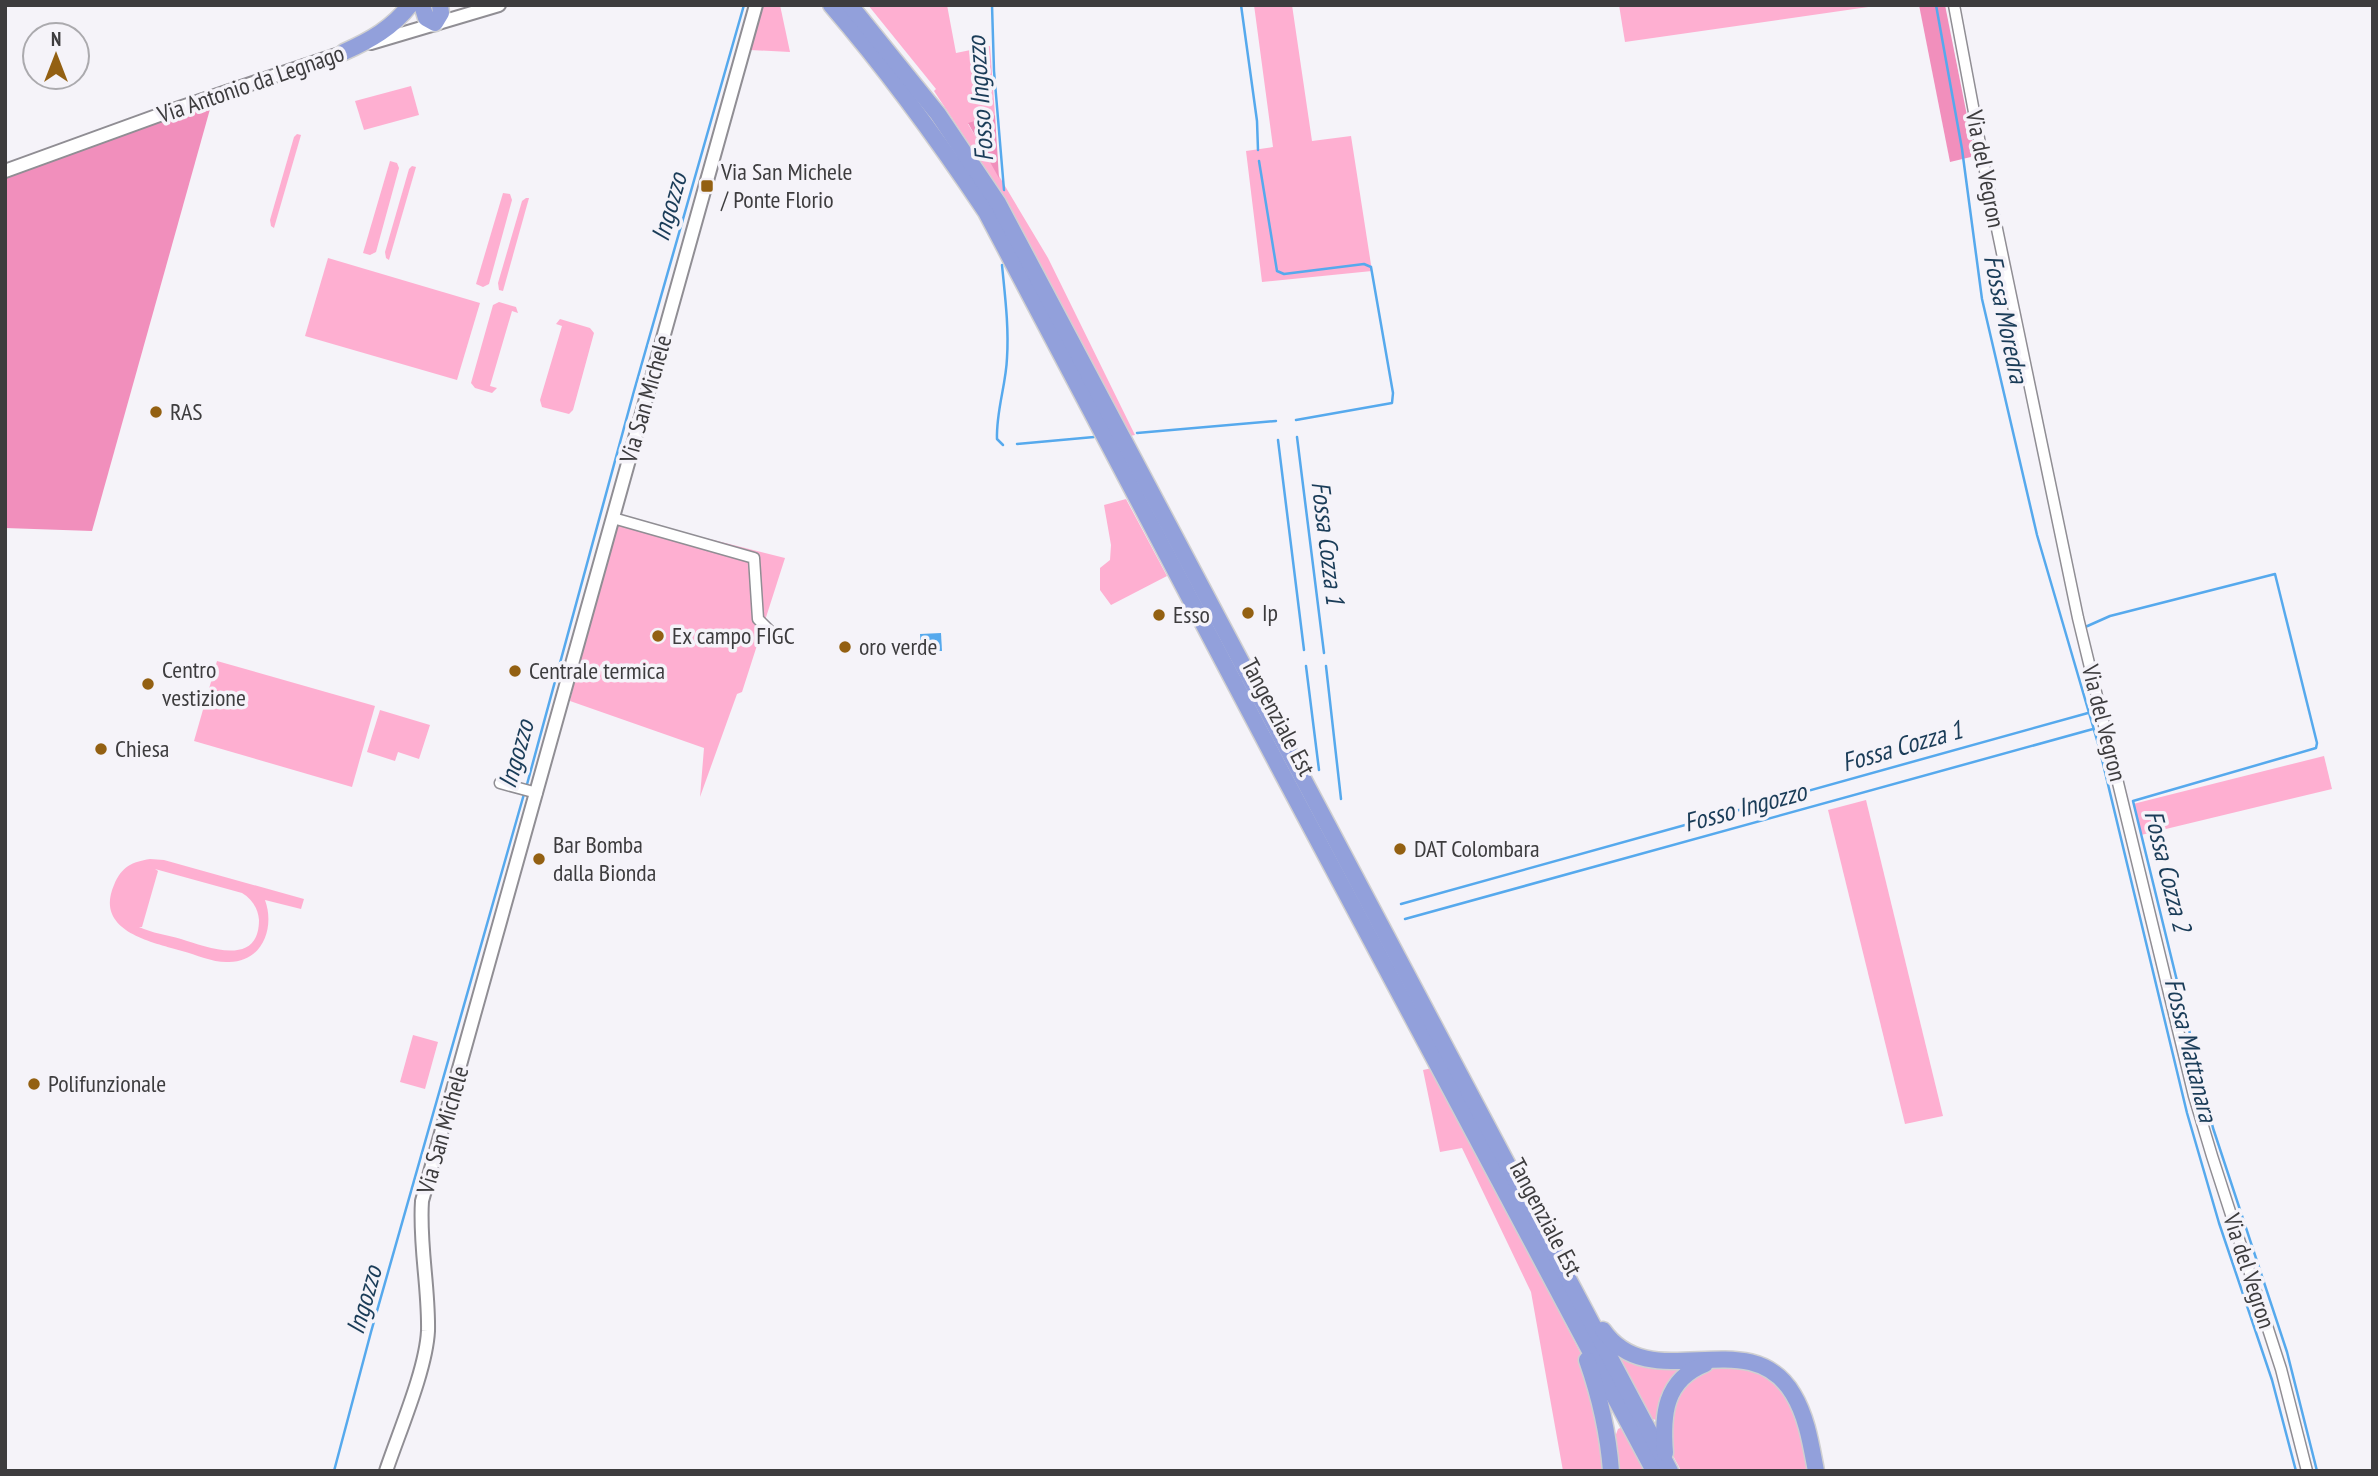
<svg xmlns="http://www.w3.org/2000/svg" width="2378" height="1476" viewBox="0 0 2378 1476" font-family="'PT Sans Narrow',sans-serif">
  <rect width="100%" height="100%" fill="#f5f3f9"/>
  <g fill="#feafd1" fill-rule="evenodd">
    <path d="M764,5h16l10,47 -40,-2z"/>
    <path d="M868,5h79l9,48 34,-7 5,69 -27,9 80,134 87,177 -5,1 -132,-248 -64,-97 2,-2z"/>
    <path d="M1254,5h38l20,136 39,-5 21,135 -110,11 -16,-131 27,-4z"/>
    <path d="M1619,5h263l-257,37z"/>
    <path d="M411,86l8,29 -55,15 -9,-29z"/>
    <path d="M297,134l4,1 -27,93 -3,-2 -1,-6 24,-83z"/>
    <path d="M390,161l7,2 2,5 -23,84 -6,3 -7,-2z"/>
    <path d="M412,166l4,1 -27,93 -3,-2 -1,-6 24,-83z"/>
    <path d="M503,193l7,1 2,6 -23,84 -6,3 -7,-3z"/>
    <path d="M526,198h3l-26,93 -4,-1 -1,-7 24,-82z"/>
    <path d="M328,258l152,45 -23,77 -152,-44z"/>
    <path d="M499,302l17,5 2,6 -6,-2 -22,75 7,2 -5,5 -17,-5 -4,-5 22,-78z"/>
    <path d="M560,319l30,9 4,5 -21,77 -4,4 -27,-7 -2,-7 22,-74 -6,-2z"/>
    <path d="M1126,499l41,77 -56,29 -11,-15v-22l10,-8 1,-15 -7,-40z"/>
    <path d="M622,517l163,41 -43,134 -5,2 -37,103 4,-49 -134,-47 43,-183z"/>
    <path d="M217,661l158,45 -23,81 -158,-46z"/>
    <path d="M380,710l50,15 -11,34 -21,-7 -3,9 -28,-9z"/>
    <path d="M2324,756l8,33 -191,46 -8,-31z"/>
    <path d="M1866,800l77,316 -38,8 -77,-314z"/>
    <path d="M150,859l14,1 140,39 -3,10 -36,-9c10,27 -2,62 -36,62 -15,1 -32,-7 -47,-11 -31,-9 -88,-20 -68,-66 8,-19 18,-23 36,-26zM155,869l87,24c10,6 16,15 17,27 0,48 -52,27 -78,19 -14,-4 -29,-6 -42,-12h3l16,-56z"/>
    <path d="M413,1035l25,7 -13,47 -25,-7z"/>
    <path d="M1432,1068l158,303 16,100h-43l-32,-179 -69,-144 -22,4 -17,-82z"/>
    <path d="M1622,1357l59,9 2,4 -26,50 -6,-1 -31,-58z"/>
    <path d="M1721,1364l46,9 26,31 18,67h-130c-3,-7 -8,-14 -10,-20 -12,-37 13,-79 50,-87z"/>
    <path d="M1622,1427l26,44h-29l-4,-34 3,-8z"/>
  </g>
  <g fill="#f18fbc">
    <path d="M1919,5h26l30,151 -25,6z"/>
    <path d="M212,102l-120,429 -87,-3v-354z"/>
    <path d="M995,115l4,63 -31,-55z"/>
  </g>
  <path fill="#56a9ed" d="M941,633l1,18h-21l-1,-17z"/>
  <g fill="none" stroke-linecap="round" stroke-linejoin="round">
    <g stroke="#56a9ed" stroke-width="2.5">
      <path d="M992,5l2,66 10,119"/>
      <path d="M1241,5l16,116 1,29"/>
      <path d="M1936,5l26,144 20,150 55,236 62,212 88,366 32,110 53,157 24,91"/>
      <path d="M1259,161l18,110 7,3 80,-10 7,3 22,126 -1,10 -96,17"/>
      <path d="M1002,265c3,31 7,62 5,93 -1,27 -11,53 -10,81l6,6"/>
      <path d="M1137,433l139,-12"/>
      <path d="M1297,437l27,216"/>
      <path d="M1278,440l26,210"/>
      <path d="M1017,444l77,-7"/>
      <path d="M2083,628l27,-12 165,-42 42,169 -1,5 -183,53 80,327 74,224 30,119"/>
      <path d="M1306,666l13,104"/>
      <path d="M1326,666l15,133"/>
      <path d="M526,788l108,-397 110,-386"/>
      <path d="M1401,904l687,-191"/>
      <path d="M1405,919l688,-190"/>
      <path d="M334,1471l37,-139 153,-538"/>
    </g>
    <defs>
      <g id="minor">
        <path d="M1954,5l32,171 92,442 116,478 18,60 69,213 26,102"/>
        <path d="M613,518l141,40 4,61 11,11"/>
        <path d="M500,783l37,10"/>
      </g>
      <g id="tertiary">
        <path d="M371,43l128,-38"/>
        <path d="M5,171l168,-61 178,-60"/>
        <path d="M386,1471c13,-39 40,-101 42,-140 1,-44 -9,-86 -6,-130l334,-1196"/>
      </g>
      <g id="trunk">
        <path d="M422,5l4,13 9,5 6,-10 -1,-8"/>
        <path d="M831,5c57,66 107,135 155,207l296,561 372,698"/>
        <path d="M850,5l88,109 60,89 672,1268"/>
        <path d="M344,52c27,-12 48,-24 66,-47"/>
        <path d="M1603,1330c48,69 146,-10 190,64 14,23 18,51 23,77"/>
        <path d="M1587,1360c13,37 21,72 24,111"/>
        <path d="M1665,1453c-3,-37 -1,-73 40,-89"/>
      </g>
    </defs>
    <use href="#minor" stroke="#908e94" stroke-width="13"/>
    <use href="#tertiary" stroke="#908e94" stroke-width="16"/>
    <use href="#trunk" stroke="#d0d0d1" stroke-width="19"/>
    <use href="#minor" stroke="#fff" stroke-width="10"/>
    <use href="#tertiary" stroke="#fff" stroke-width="12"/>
    <use href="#trunk" stroke="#92a0db" stroke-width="16"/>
  </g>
  <g fill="#936012" stroke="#f5f3f9" stroke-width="2.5">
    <rect x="700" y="179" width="14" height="14" rx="3.5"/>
    <circle cx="156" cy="412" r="7"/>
    <circle cx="1248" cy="613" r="7"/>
    <circle cx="1159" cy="615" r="7"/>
    <circle cx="658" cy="636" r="7"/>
    <circle cx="845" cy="647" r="7"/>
    <circle cx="515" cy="671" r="7"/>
    <circle cx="148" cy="684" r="7"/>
    <circle cx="101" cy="749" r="7"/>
    <circle cx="1400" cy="849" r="7"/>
    <circle cx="539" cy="859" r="7"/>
    <circle cx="34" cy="1084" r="7"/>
  </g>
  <g text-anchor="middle" stroke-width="7" stroke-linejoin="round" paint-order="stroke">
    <g font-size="24" fill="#3d3c3e" stroke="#f5f3f9">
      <text transform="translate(251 84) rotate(-19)" y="8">Via Antonio da Legnago</text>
      <text transform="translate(1985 169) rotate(79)" y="8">Via del Vegron</text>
      <text transform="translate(646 399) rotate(-74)" y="8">Via San Michele</text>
      <text transform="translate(1278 717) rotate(62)" y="8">Tangenziale Est</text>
      <text transform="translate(2104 723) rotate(76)" y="8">Via del Vegron</text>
      <text transform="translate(443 1130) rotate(-74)" y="8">Via San Michele</text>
      <text transform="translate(1545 1217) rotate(62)" y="8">Tangenziale Est</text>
      <text transform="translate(2249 1271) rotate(72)" y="8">Via del Vegron</text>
    </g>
    <g font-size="24" fill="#3d3c3e" stroke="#f5f3f9" text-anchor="start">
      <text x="721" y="180">Via San Michele<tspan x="721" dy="28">/ Ponte Florio</tspan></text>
      <text x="170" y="420">RAS</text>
      <text x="1262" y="621">Ip</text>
      <text x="1173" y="623">Esso</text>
      <text x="672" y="644">Ex campo FIGC</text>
      <text x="859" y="655">oro verde</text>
      <text x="162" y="678">Centro<tspan x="162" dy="28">vestizione</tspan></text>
      <text x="529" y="679">Centrale termica</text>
      <text x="115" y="757">Chiesa</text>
      <text x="553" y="853">Bar Bomba<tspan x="553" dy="28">dalla Bionda</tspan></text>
      <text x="1414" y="857">DAT Colombara</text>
      <text x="48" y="1092">Polifunzionale</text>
    </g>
    <g font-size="26" font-style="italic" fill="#1a3c58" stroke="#f5f3f9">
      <text transform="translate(980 99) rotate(-94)" y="9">Fosso Ingozzo</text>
      <text transform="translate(669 207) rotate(-74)" y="9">Ingozzo</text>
      <text transform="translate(2006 319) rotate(78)" y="9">Fossa Moredra</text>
      <text transform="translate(1328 543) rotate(83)" y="9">Fossa Cozza 1</text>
      <text transform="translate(1902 746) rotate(-16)" y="9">Fossa Cozza 1</text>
      <text transform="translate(516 754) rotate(-74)" y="9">Ingozzo</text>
      <text transform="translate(1745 807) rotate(-15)" y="9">Fosso Ingozzo</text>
      <text transform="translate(2168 871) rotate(76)" y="9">Fossa Cozza 2</text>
      <text transform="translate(2191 1050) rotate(76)" y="9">Fossa Mattanara</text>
      <text transform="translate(364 1300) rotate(-74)" y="9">Ingozzo</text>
    </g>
  </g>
  <rect width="2378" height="1476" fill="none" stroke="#3d3c3e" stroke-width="14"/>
  <g transform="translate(56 56)"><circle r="33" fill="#f5f3f9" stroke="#abaaae" stroke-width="2"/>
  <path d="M0-5L12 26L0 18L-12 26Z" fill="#936012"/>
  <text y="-10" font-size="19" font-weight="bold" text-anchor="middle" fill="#3d3c3e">N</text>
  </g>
</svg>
